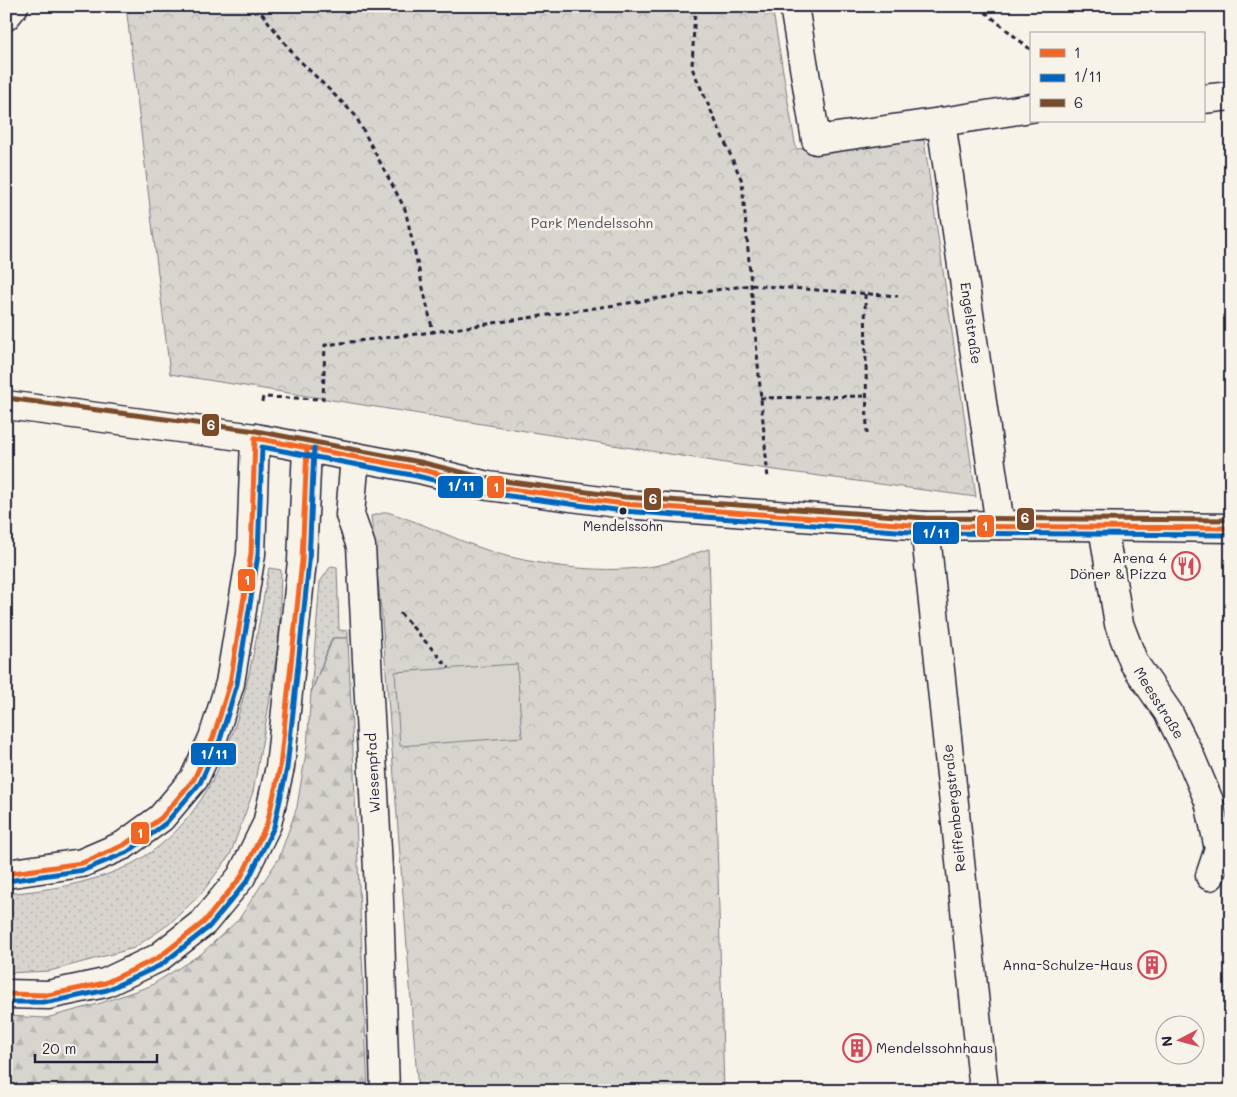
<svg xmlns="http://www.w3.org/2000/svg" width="1237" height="1097" viewBox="0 0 1237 1097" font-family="Mali,sans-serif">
  <defs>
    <pattern id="grass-dots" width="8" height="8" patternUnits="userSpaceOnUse" patternTransform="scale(1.25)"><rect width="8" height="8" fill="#d8d5cf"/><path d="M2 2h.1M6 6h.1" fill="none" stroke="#b9b7b3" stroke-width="1.8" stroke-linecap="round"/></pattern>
    <pattern id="forest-firs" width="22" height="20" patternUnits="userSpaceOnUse" patternTransform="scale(1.25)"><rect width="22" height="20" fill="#d8d5cf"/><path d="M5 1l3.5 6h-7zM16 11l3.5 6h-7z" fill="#b9b7b3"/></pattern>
    <pattern id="park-crowns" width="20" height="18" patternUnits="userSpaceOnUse" patternTransform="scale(1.25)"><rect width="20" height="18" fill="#d8d5cf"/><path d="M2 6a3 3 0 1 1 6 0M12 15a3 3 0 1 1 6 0" fill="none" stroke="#b9b7b3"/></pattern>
  </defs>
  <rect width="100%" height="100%" fill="#f7f3e8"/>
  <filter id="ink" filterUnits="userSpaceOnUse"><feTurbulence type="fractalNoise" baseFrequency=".02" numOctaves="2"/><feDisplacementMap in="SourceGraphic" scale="10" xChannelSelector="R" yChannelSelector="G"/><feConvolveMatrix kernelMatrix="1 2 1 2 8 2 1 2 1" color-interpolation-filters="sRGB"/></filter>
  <g filter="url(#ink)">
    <g fill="url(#grass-dots)" stroke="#7d7c85">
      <path d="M331,566l6,1 2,63 9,1v7h-16l-21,55 9,-111z"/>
      <path d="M269,568l12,2 -2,68 -10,67 -16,87 -23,63 -29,39 -32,30 -35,24 -84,23 -44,2v-79c40,-4 78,-9 115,-25 114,-50 128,-195 148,-301z"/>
    </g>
    <path fill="url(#forest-firs)" stroke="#7d7c85" d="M333,638h15l20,453h-362v-75l40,2 52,-14 52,-18 51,-32 38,-35 40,-61 18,-51 10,-61 4,-53z"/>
    <g fill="url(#park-crowns)" stroke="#7d7c85">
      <path d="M126,6h646l24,143 128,-9 52,357 -238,-32 -568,-91z"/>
      <path d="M387,512c40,12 78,33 119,44 47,11 99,18 148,10 18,-3 37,-12 55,-17l15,542h-306l-36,-472 -11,-103z"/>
    </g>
    <path fill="#d8d5cf" stroke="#7d7c85" d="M517,664l5,73 -122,9 -5,-74z"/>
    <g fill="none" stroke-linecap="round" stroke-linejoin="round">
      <defs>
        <g id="minor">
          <path d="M794,6l22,134 125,-18 59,403"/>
          <path d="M1203,99l28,-3"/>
          <path d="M941,122l90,-14"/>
          <path d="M6,405l249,33 164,31 69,17 136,18 301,22 75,-1 231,3"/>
          <path d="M355,457l-5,58 11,31 17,323 7,222"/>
          <path d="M925,526l59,565"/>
          <path d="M1103,527l16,97 15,39 34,49 22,44 19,45 10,48 -9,27"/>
        </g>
        <g id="highway">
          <path d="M6,16l8,-10"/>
          <path d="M6,874l76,-11 42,-18 37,-27 33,-39 19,-41 17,-55 21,-129 4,-116"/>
          <path d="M6,994l42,1 57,-12 53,-25 46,-36 37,-45 26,-53 13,-57 22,-206 5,-113"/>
        </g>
      </defs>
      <use href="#minor" stroke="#22223b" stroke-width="31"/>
      <use href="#highway" stroke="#22223b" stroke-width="31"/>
      <g stroke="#22223b" stroke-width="3" stroke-dasharray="5 4" stroke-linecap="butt">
        <path d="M256,6l39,50 60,59 50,94 28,123 317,-47 148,11"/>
        <path d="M695,6l-3,62 50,113 26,298"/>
        <path d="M978,6l53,44"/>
        <path d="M865,294l2,140"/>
        <path d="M760,398l107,-2"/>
        <path d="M262,402l1,-5 60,2 2,-54 108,-13"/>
        <path d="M400,613l49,55"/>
      </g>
      <use href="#minor" stroke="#f7f3e8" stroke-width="28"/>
      <use href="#highway" stroke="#f7f3e8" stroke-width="28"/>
      <defs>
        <g id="bus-1">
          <path d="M255,438l164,31 69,17 136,18 301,22 306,2"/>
          <path d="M6,874l76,-11 42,-18 37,-27 33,-39 19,-41 17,-55 21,-129 4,-116"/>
          <path d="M6,994l42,1 57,-12 53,-25 46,-36 37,-45 26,-53 13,-57 22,-206 5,-113"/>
        </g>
        <g id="bus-2">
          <path d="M7,881l77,-11 44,-18 38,-29 34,-40 20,-43 17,-56 21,-129 4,-108 155,29 70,17 136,18 301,22 307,2"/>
          <path d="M6,1002h43l58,-12 54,-25 48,-38 39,-47 26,-53 13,-59 22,-206 5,-114"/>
        </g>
        <path id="bus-3" d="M7,398l249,33 164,31 69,17 136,18 300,21 306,2"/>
      </defs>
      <use href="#bus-1" stroke="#f7f3e8" stroke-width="9"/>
      <use href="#bus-2" stroke="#f7f3e8" stroke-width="9"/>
      <use href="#bus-3" stroke="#f7f3e8" stroke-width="9"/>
      <use href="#bus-1" stroke="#f26522" stroke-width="5"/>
      <use href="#bus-2" stroke="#0065bd" stroke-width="5"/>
      <use href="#bus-3" stroke="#7a4b2a" stroke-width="5"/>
    </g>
  </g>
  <defs>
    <symbol id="restaurant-ring" viewBox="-11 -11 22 22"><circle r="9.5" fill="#f7f3e8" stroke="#d1495b" stroke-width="1.5"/><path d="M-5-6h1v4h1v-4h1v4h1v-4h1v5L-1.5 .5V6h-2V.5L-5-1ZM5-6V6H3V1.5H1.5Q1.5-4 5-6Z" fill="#d1495b"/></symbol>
    <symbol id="building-ring" viewBox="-11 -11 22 22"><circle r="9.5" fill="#f7f3e8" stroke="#d1495b" stroke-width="1.5"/><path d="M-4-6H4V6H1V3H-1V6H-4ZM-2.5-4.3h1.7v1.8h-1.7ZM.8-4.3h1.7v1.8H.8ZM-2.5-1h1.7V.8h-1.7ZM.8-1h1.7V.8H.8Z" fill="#d1495b"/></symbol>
  </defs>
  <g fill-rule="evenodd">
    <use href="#restaurant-ring" x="1170" y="550" width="32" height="32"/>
    <use href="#building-ring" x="1136" y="949" width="32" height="32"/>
    <use href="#building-ring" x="841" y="1032" width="32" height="32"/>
  </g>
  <circle fill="#22223b" stroke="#f7f3e8" stroke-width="2" cx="623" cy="511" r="4.5"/>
  <g text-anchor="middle" stroke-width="5" stroke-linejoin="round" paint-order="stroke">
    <g font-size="13" fill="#22223b" stroke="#f7f3e8">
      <text x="623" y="531">Mendelssohn</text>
    </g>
    <g font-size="14" fill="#504f60" stroke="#f7f3e8">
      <text x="592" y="228">Park Mendelssohn</text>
    </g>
    <g font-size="14" fill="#22223b" stroke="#f7f3e8">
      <text transform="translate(971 323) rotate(82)" y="5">Engelstraße</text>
      <text transform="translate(1159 703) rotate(58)" y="5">Meesstraße</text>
      <text transform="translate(373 773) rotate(-93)" y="5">Wiesenpfad</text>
      <text transform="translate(954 808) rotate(-96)" y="5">Reiffenbergstraße</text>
    </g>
    <g font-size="14" fill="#22223b" stroke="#f7f3e8" text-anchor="end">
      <text x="1167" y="563">Arena 4<tspan x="1167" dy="16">Döner &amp; Pizza</tspan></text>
      <text x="1133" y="970">Anna-Schulze-Haus</text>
      <text x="876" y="1053" text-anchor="start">Mendelssohnhaus</text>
    </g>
  </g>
  <g stroke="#f7f3e8" stroke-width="2">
    <rect x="201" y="413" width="19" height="24" rx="5" fill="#7a4b2a"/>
    <rect x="437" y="475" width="47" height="24" rx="5" fill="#0065bd"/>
    <rect x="486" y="475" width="19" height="24" rx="5" fill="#f26522"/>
    <rect x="643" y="487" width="19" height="24" rx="5" fill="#7a4b2a"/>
    <rect x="1016" y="507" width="19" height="24" rx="5" fill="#7a4b2a"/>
    <rect x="976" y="514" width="19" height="24" rx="5" fill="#f26522"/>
    <rect x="912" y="521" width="48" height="24" rx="5" fill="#0065bd"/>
    <rect x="237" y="568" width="19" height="24" rx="5" fill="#f26522"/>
    <rect x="190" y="742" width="47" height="24" rx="5" fill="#0065bd"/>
    <rect x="130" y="821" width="20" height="24" rx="5" fill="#f26522"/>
  </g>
  <g font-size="14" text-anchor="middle" font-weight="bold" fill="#fff">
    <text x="211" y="430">6</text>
    <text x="461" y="491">1/11</text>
    <text x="496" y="492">1</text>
    <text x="653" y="504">6</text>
    <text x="1025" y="523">6</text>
    <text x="985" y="531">1</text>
    <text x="936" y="538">1/11</text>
    <text x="247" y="585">1</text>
    <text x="214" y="759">1/11</text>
    <text x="140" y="838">1</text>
  </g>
  <rect width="1237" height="1097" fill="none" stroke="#f7f3e8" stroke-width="25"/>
  <rect x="12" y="12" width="1212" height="1072" fill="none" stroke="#22223b" stroke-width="2" filter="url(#ink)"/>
  <rect x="1030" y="32" width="175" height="90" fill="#f7f3e8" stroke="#a29fa3"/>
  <rect x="1040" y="49" width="25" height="8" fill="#f26522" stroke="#a29fa3"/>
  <text x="1074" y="58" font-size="15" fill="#22223b">1</text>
  <rect x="1040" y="74" width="25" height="8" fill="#0065bd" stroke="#a29fa3"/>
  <text x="1074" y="82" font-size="15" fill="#22223b">1/11</text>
  <rect x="1040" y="99" width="25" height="8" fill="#7a4b2a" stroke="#a29fa3"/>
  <text x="1074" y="108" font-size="15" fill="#22223b">6</text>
  <g transform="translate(1180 1040) rotate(264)"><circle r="24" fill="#f7f3e8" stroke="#a29fa3"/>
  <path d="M0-4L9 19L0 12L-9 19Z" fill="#d1495b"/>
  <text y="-8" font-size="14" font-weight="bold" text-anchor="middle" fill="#22223b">N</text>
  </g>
  <path d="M35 1054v8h122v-8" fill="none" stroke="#22223b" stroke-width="2.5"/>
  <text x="42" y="1054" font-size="15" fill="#22223b" stroke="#f7f3e8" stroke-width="4" paint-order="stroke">20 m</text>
</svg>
